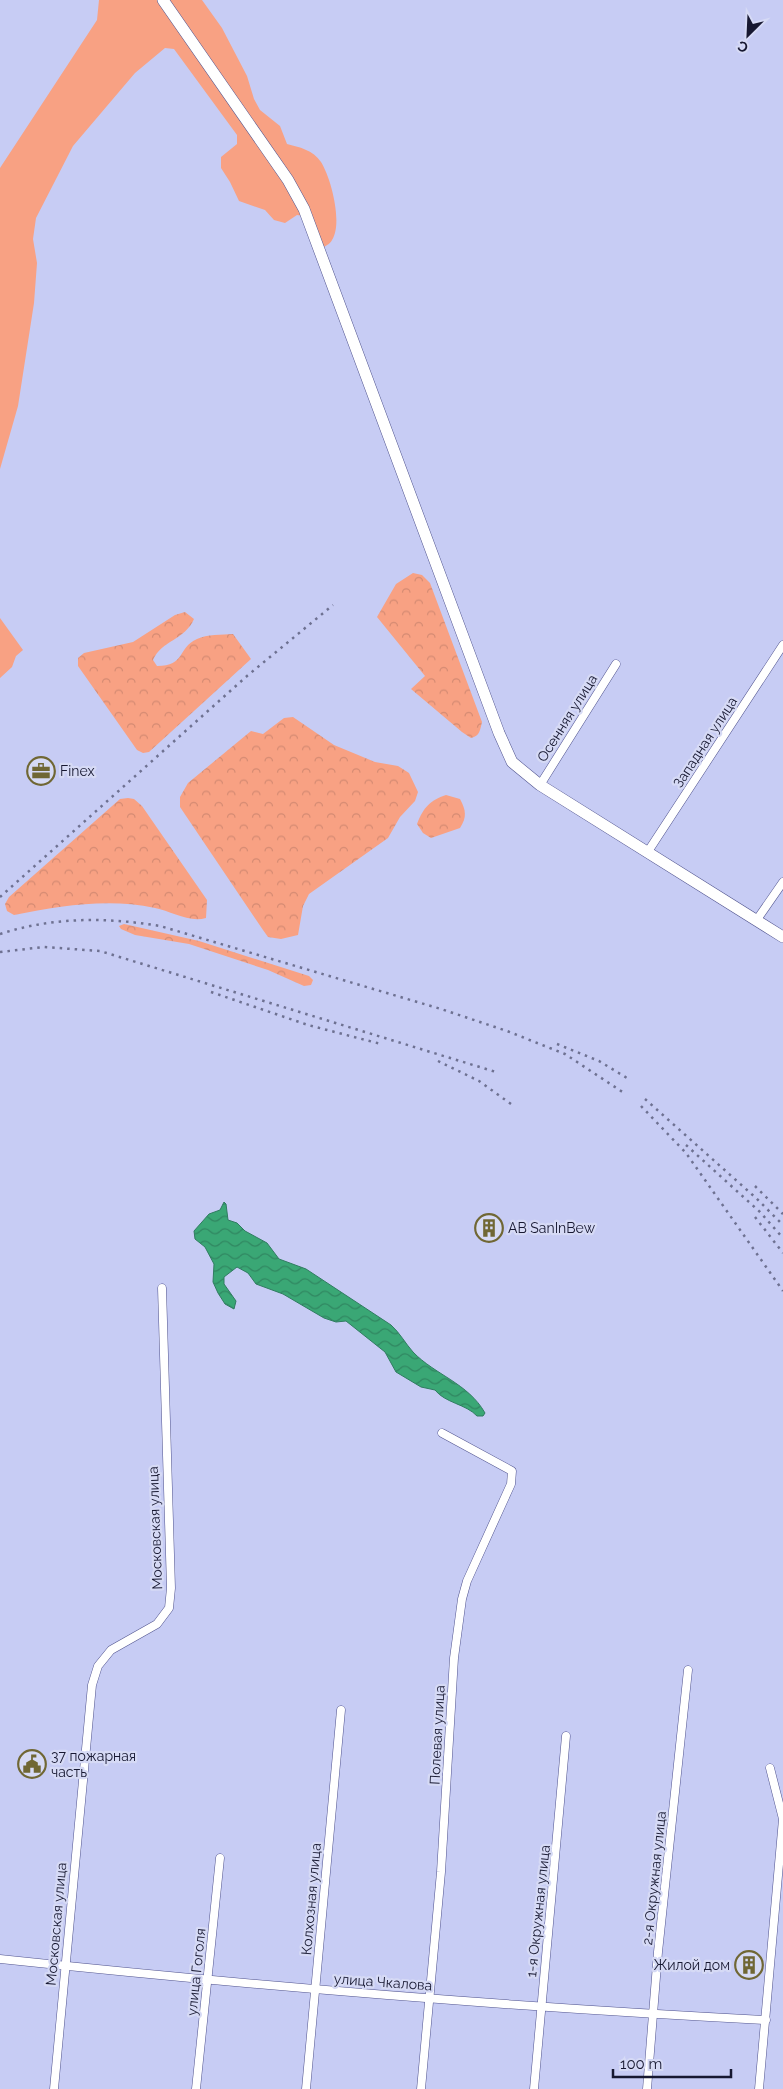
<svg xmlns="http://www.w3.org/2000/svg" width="783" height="2089" viewBox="0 0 783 2089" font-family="Raleway,sans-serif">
  <defs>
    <pattern id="forest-crowns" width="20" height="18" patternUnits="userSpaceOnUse" patternTransform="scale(1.25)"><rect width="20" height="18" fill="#f8a183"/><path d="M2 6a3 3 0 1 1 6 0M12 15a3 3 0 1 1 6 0" fill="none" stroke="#d48a72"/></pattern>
    <pattern id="water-waves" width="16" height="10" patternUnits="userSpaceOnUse" patternTransform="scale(1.25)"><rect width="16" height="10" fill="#3aa775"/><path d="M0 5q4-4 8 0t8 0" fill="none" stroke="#308761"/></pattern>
  </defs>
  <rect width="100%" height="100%" fill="#c7ccf4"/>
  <g fill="#f8a183">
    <path d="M99,0h103l20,28 25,48 7,23 6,11 20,16 7,18c12,3 26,6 34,18 10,16 22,61 11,78 -1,3 -5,5 -8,7l-15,-30 -12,-2 -12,8 -11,-3 -9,-10 -26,-9 -9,-19 -9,-14v-11l16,-13v-9l-63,-86 -9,-1 -30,25 -62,73 -37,72 -3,21 4,24 -3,40 -16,103 -18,63v-301l97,-148z"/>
    <path d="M0,618l23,32 -7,6 -4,11 -12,11z"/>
  </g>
  <g fill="url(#forest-crowns)">
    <path d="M413,573l9,2 8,8 52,139c-2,8 -2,14 -11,16l-9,-6 -51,-43 14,-13 -48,-59 19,-33z"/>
    <path d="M185,612l9,7c-9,21 -32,21 -41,41l4,6c29,0 20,-18 40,-27 10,-5 25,-4 36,-5l18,25 -102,93 -6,1 -6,-3 -59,-84v-8l6,-5 49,-11 42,-27z"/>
    <path d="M293,717l41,28 41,17 23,4 11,7 9,19 -3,9 -15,16 -12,21 -79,56 -6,12 -5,29 -17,4 -13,-2 -5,-7 -83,-123v-10l8,-14 63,-52 12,3 21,-16z"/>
    <path d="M446,795l14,4c6,11 7,18 0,29l-29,10 -8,-5 -6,-9c6,-16 13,-24 29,-29z"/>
    <path d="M128,798l6,1 8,7 65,94 -1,18c-17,5 -35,-7 -51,-10 -48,-10 -94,-2 -141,7l-7,-4 -2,-7 4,-7 111,-98z"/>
    <path d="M124,924l75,17 110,35 4,4 -2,5 -7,1 -36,-16 -79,-26 -54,-9 -14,-6 -2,-3z"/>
  </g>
  <path fill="url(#water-waves)" stroke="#307c61" d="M224,1202l2,2 2,16 9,3 8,8 22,12 12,16 27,10 85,56c9,8 14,18 22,27 22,23 55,31 72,61l-2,3h-6c-11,-12 -32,-13 -42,-26l-14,-3 -25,-15 -11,-20 -39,-31 -10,1 -12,-4 -41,-24 -27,-10 -8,-11 -11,-6 -13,10v7l12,17 -2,8 -9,-5 -7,-11 -5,-11 1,-18 -9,-17 -10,-8 -1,-8 15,-17 11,-4z"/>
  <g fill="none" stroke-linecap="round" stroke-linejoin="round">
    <defs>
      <g id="street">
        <path d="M540,785l76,-121"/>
        <path d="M647,853l136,-208"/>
        <path d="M756,921l27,-39"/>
        <path d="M0,1959c255,27 510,48 766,61"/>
        <path d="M54,2089l38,-404 6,-19 13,-16 46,-26 12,-16 2,-20 -9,-300"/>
        <path d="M196,2089l24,-231"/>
        <path d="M306,2089l35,-379"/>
        <path d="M421,2089l20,-217 13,-214 8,-59 5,-18 44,-97 1,-13 -70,-38"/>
        <path d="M534,2089l32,-353"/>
        <path d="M647,2089l11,-137 30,-282"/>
        <path d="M759,2089l24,-270 -13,-51"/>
      </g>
      <path id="secondary" d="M163,0l125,180 16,29 195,524 13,29 28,23 243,152"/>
    </defs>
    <use href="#street" stroke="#50538e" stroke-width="9"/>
    <use href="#secondary" stroke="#50538e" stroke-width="12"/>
    <use href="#street" stroke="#fff" stroke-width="8"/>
    <use href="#secondary" stroke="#fff" stroke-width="11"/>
    <g stroke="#6e7191" stroke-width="2.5" stroke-dasharray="2.5 5" stroke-linecap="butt">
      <path d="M0,897l247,-221 86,-71"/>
      <path d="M0,934c53,-17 105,-17 160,-8l281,83 66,22 58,23 59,39"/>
      <path d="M0,952l44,-5 56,4 396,121"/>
      <path d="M211,992l97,33 73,19"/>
      <path d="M557,1044l42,17 28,17"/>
      <path d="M438,1061l41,20 32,23"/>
      <path d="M645,1099l111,99 27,27"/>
      <path d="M641,1106l45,47 97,138"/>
      <path d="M686,1145l74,67 23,26"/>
      <path d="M755,1186l28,28"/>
      <path d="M755,1217l28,36"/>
    </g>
  </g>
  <defs>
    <symbol id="office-ring" viewBox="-11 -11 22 22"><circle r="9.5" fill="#d6daf5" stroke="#706734" stroke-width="1.5"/><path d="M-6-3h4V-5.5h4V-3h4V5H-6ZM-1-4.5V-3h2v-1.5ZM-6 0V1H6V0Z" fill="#706734"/></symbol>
    <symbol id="building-ring" viewBox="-11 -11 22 22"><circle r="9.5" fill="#d6daf5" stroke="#706734" stroke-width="1.5"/><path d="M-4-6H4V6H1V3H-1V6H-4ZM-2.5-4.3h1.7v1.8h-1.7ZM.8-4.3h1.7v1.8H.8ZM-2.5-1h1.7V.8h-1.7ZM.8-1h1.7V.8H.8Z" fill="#706734"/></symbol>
    <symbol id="civic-ring" viewBox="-11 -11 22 22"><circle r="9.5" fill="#d6daf5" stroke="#706734" stroke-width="1.5"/><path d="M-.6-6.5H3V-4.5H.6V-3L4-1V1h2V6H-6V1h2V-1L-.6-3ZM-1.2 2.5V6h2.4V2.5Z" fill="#706734"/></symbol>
  </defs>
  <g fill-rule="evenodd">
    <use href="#office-ring" x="25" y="755" width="32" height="32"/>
    <use href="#building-ring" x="473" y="1212" width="32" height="32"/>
    <use href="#civic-ring" x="16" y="1748" width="32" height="32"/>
    <use href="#building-ring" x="733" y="1949" width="32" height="32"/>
  </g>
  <g text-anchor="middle" stroke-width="4.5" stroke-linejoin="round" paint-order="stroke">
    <g font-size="14" fill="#171831" stroke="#d6daf5">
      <text transform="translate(567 718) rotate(-58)" y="5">Осенняя улица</text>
      <text transform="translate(705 742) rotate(-57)" y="5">Западная улица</text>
      <text transform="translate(155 1528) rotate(-92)" y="5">Московская улица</text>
      <text transform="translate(437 1735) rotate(-87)" y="5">Полевая улица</text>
      <text transform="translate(654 1878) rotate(-84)" y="5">2-я Окружная улица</text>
      <text transform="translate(311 1899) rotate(-85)" y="5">Колхозная улица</text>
      <text transform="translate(538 1911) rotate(-84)" y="5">1-я Окружная улица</text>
      <text transform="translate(56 1924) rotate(-85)" y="5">Московская улица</text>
      <text transform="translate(196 1972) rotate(-84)" y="5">улица Гоголя</text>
      <text transform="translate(383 1982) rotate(4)" y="5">улица Чкалова</text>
    </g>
    <g font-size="14" fill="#171831" stroke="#d6daf5" text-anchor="start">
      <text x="60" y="776">Finex</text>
      <text x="508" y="1233">AB SanInBew</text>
      <text x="51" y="1761">37 пожарная<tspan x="51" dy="16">часть</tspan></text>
      <text x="730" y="1970" text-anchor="end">Жилой дом</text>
    </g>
  </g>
  <g transform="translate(748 35) rotate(204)" stroke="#d6daf5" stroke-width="4" paint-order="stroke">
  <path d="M0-4L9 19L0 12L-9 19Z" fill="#171831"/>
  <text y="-8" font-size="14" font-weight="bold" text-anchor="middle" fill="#171831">С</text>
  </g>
  <path d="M613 2069v8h118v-8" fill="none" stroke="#171831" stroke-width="2.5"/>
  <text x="620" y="2069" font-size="15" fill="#171831" stroke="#d6daf5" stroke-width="4" paint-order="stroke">100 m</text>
</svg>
